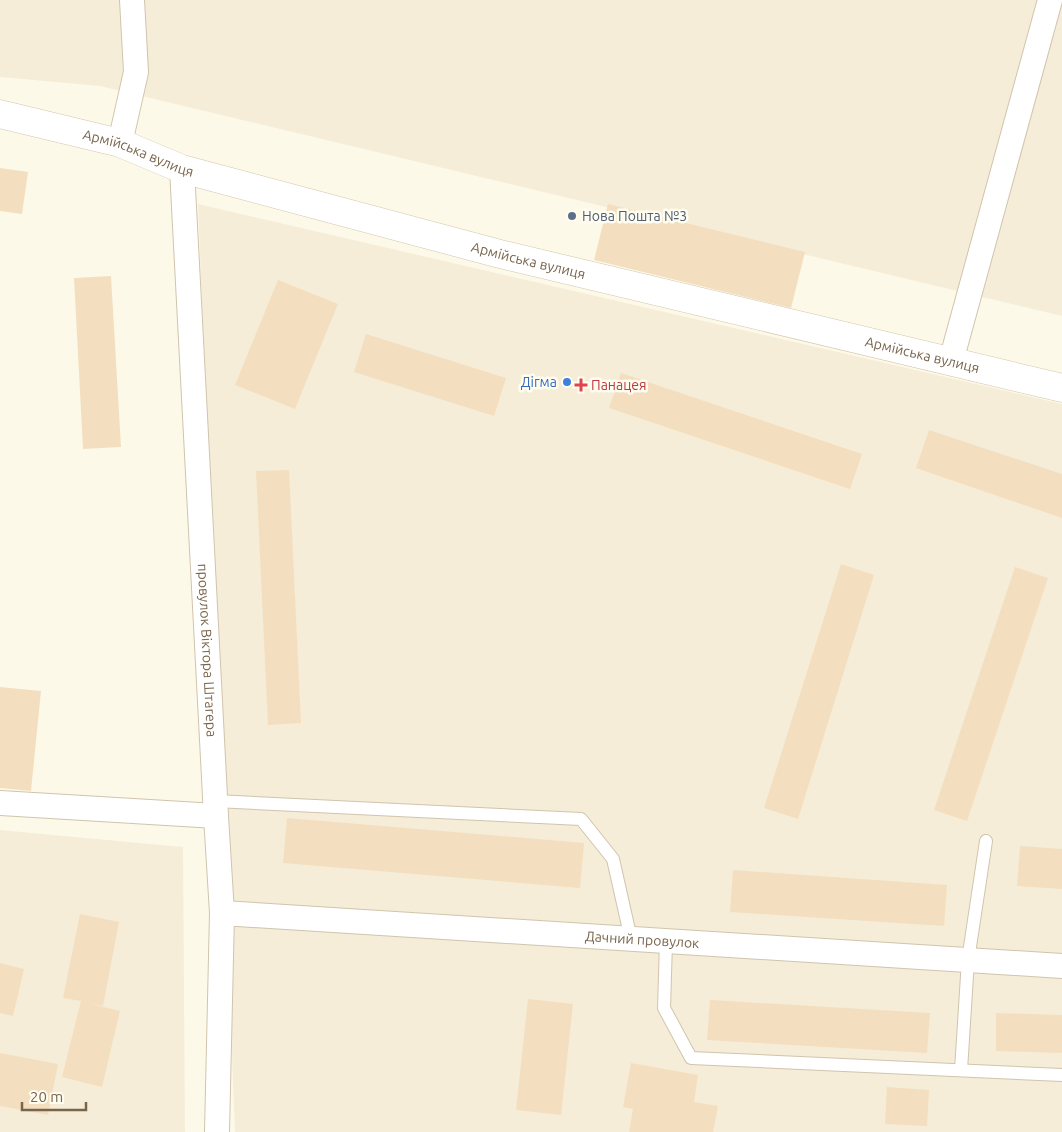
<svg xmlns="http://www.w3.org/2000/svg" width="1062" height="1132" viewBox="0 0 1062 1132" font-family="Ubuntu,sans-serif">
  <rect width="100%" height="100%" fill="#fdf9e9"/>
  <g fill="#f5edd7">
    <path d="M0,0h1062v316l-962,-230 -100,-9z"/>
    <path d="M198,204l864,200v728h-827z"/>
    <path d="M0,830l183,17 2,285h-185z"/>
  </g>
  <g fill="#f3dfc0">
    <path d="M0,168l28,4 -6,42 -22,-3z"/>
    <path d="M608,204l197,48 -14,56 -197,-48z"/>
    <path d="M111,276l10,171 -38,2 -9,-171z"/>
    <path d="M278,280l60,24 -43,105 -60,-24z"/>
    <path d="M366,334l140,44 -12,38 -140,-44z"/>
    <path d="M621,373l241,81 -12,35 -241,-81z"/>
    <path d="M929,430l133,44v44l-146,-50z"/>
    <path d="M289,470l12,253 -33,2 -12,-254z"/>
    <path d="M841,564l33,11 -76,244 -34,-11z"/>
    <path d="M1015,567l33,11 -81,243 -33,-11z"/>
    <path d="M0,687l41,4 -10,100 -31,-3z"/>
    <path d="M287,818l297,25 -4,45 -297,-25z"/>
    <path d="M1020,846l42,3v40l-45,-3z"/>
    <path d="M733,870l214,15 -3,41 -214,-14z"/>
    <path d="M80,914l39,8 -16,84 -12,-2 29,7 -18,76 -40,-10 19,-76 -18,-3z"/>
    <path d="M0,963l24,6 -11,47 -13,-3z"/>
    <path d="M528,999l45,5 -12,111 -45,-5z"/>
    <path d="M710,1000l220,13 -3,40 -220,-13z"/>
    <path d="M996,1013l66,2v38l-66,-2z"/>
    <path d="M0,1053l58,11 -10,51 -48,-9z"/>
    <path d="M631,1063l67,12 -4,27 24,4 -5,26h-84l4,-23 -10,-2z"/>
    <path d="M887,1087l42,3 -2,36 -42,-2z"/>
  </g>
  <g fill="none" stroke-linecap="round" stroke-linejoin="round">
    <defs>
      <g id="lane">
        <path d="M215,801l366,18 32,40 18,80"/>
        <path d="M666,942l-2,66 27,50 371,17"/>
        <path d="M961,1070l7,-110 18,-119"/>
      </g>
      <g id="street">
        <path d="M120,143l16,-71 -4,-72"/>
        <path id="s1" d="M182,169l34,647 6,97 -5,219"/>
        <path d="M951,361l99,-361"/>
        <path d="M0,803l216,13"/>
        <path id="s2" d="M222,913l840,53"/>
      </g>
      <g id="secondary">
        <path id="s3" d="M0,114l120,29 62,26 318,85 562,134"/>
      </g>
    </defs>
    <use href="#lane" stroke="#d0c4ae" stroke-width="14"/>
    <use href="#street" stroke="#d0c4ae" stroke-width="26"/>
    <use href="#secondary" stroke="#d3c5ac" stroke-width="29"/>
    <use href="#lane" stroke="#fff" stroke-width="12"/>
    <use href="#street" stroke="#fff" stroke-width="24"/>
    <use href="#secondary" stroke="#fff" stroke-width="28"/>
  </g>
  <circle fill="#5c6f8a" stroke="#fffcf0" stroke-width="2" cx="572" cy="216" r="5"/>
  <circle fill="#3f7fe0" stroke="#fffcf0" stroke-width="2" cx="567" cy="382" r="5"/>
  <path fill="#e0444e" stroke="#fffcf0" stroke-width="2" d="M578.5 377.5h5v5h5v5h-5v5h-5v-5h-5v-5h5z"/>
  <g text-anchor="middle" stroke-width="5" stroke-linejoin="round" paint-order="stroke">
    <g font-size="14" fill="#79654c" stroke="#fffcf0">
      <text dy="5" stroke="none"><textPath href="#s3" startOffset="144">Армійська вулиця</textPath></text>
      <text dy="5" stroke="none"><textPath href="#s3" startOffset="549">Армійська вулиця</textPath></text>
      <text dy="5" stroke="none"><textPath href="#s3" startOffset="954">Армійська вулиця</textPath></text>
      <text dy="5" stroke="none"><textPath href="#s1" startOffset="482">провулок Віктора Штагера</textPath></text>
      <text dy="5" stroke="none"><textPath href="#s2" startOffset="421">Дачний провулок</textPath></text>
    </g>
    <g font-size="14" fill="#4e5e75" stroke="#fffcf0" text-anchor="start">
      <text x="582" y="221">Нова Пошта №3</text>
    </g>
    <g font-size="14" fill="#366cbe" stroke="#fffcf0" text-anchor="end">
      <text x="557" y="387">Дігма</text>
    </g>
    <g font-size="14" fill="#be3a42" stroke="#fffcf0" text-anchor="start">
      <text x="591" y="390">Панацея</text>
    </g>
  </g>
  <path d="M22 1102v8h64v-8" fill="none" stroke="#79654c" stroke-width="2.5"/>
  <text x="30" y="1102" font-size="15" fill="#79654c" stroke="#fffcf0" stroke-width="4" paint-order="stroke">20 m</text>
</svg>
